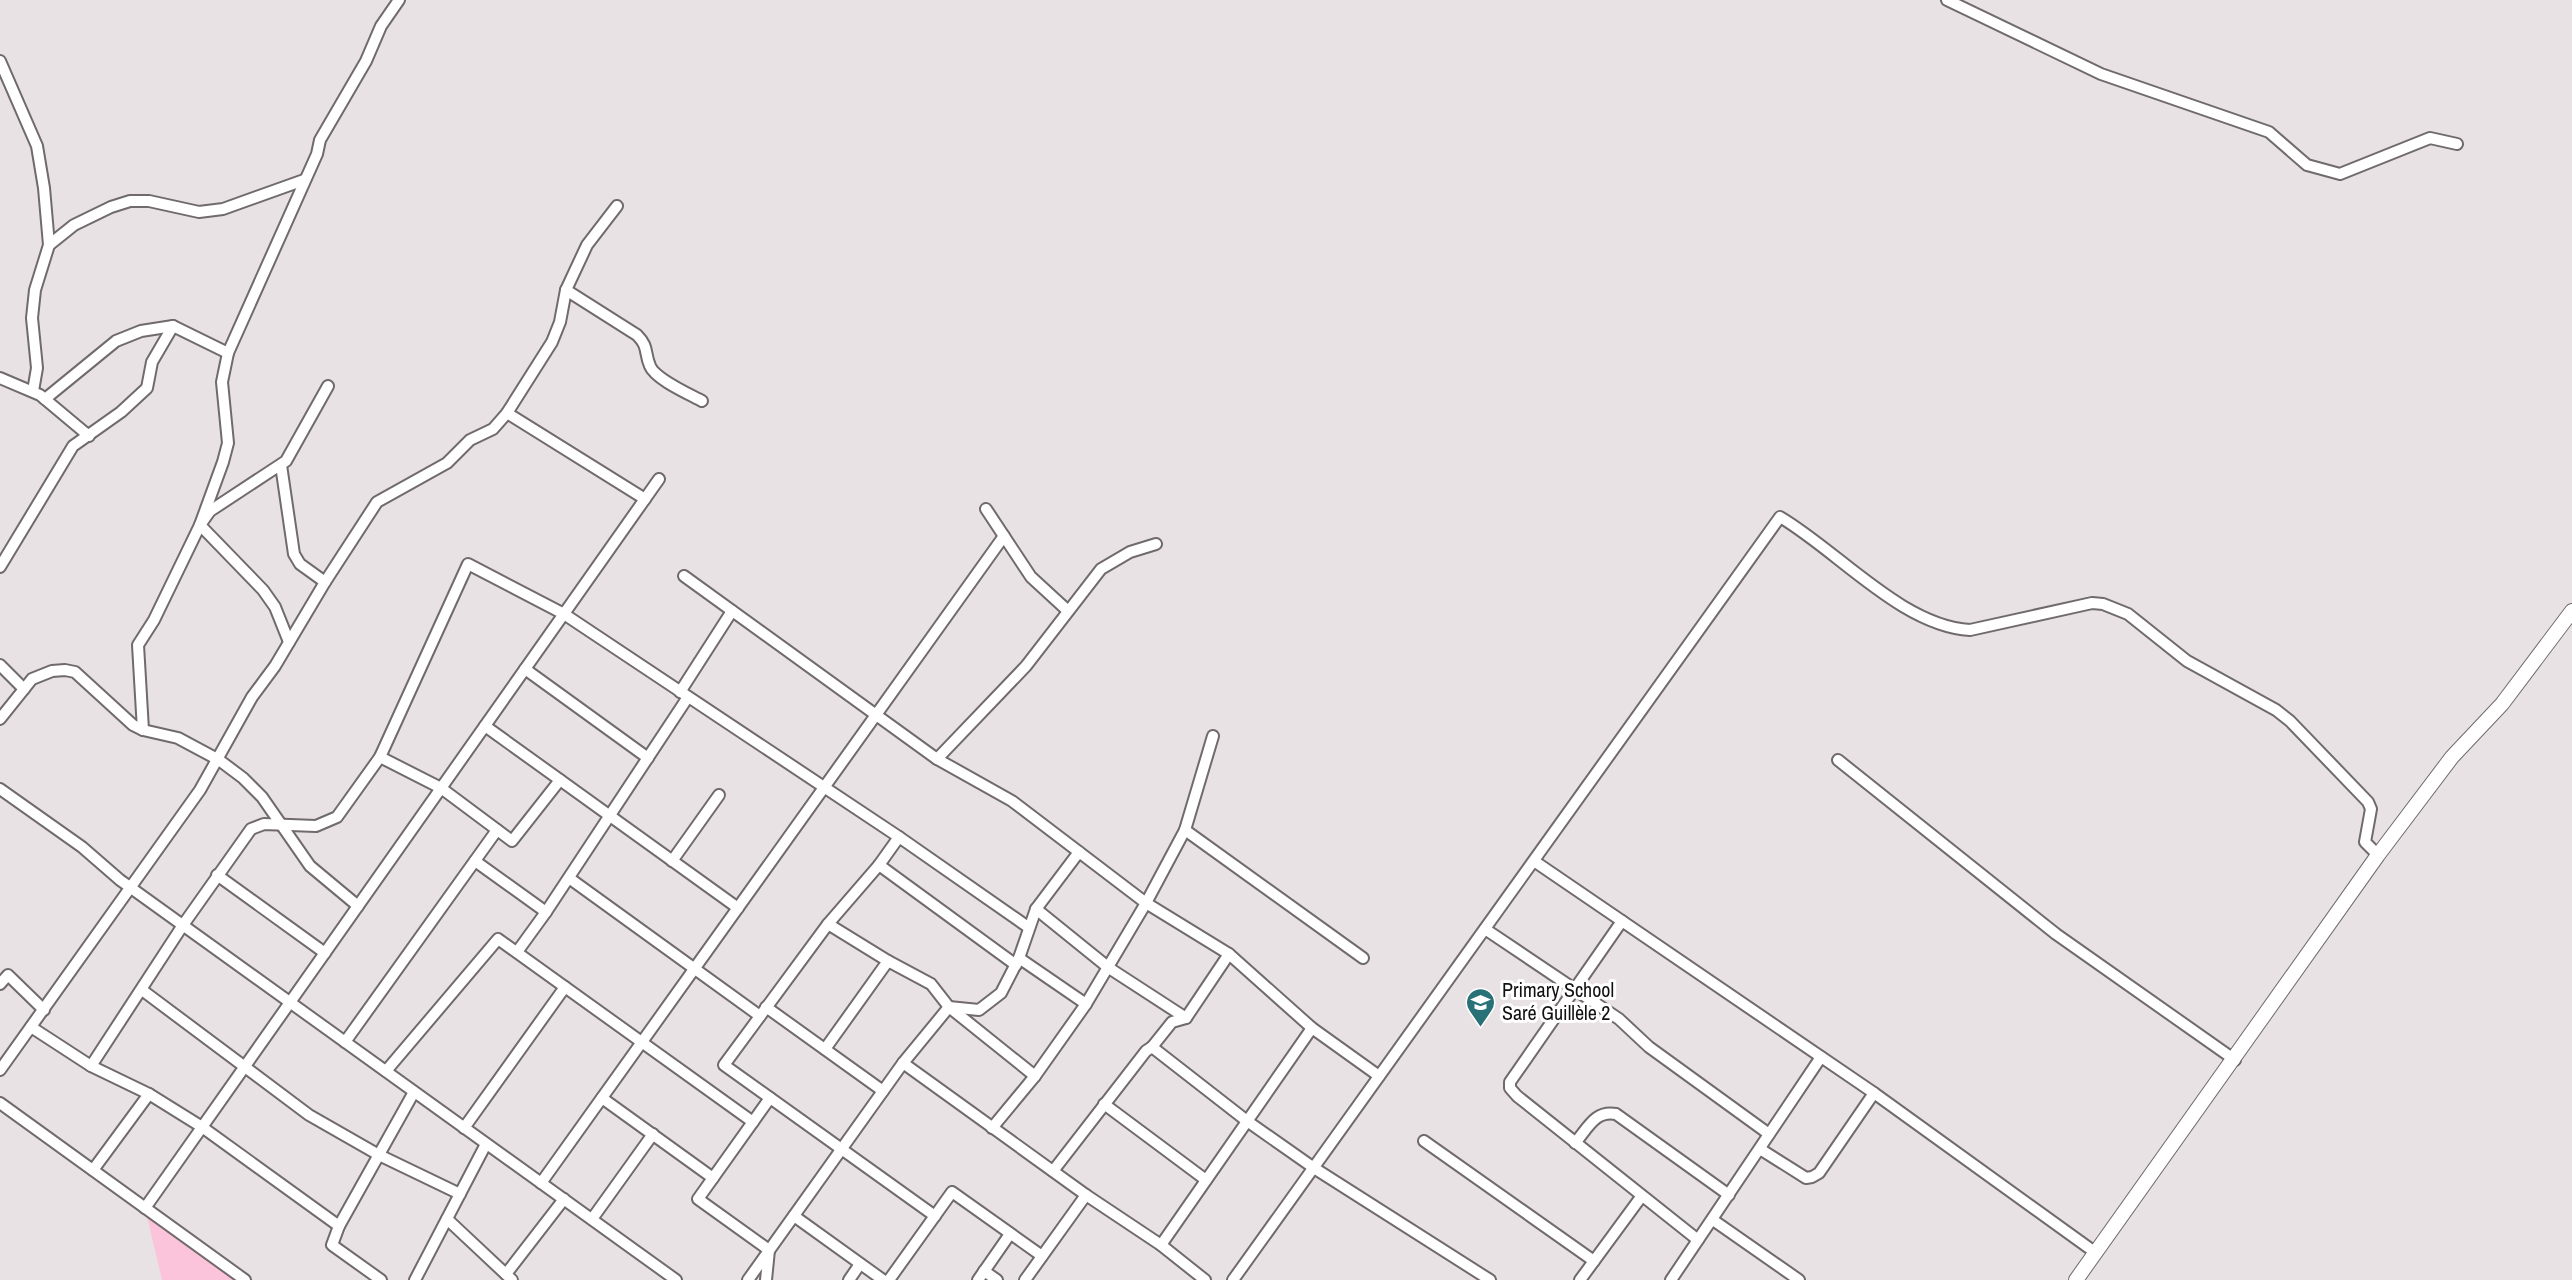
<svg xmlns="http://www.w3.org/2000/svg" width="2572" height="1280" viewBox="0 0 2572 1280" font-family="'Archivo Narrow',sans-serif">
  <rect width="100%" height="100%" fill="#e9e2e5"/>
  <path fill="#fcc4da" d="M145,1208l100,72h-83z"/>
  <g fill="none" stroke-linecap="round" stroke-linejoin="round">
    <defs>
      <g id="minor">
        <path d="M1947,0l154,74 168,58 38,33 33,9 90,-36 27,6"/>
        <path d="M0,61l37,85 7,42 5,57 -14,45 -3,28 5,50 -4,23"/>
        <path d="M617,206l-30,39 -21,45 -6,32 -8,20 -45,71 138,86"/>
        <path d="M49,245l25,-20 37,-18 19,-6h19l50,11 24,-3 81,-29"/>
        <path d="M566,290l71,45c12,12 7,17 13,31 5,13 39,28 52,35"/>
        <path d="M228,353l-6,29 6,61 -5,19 -23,63 63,65 12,17 14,35"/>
        <path d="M0,378l40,17 49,41"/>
        <path d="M45,399l71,-58 25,-10 32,-5"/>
        <path d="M281,465l13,89 6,10 25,18"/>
        <path d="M986,509l45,68 37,34"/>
        <path d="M0,567l73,-121 48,-34 26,-24 5,-26 21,-36 55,27 89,-199 3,-14 46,-79 15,-35 18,-26"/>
        <path d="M684,576l253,183 75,42 134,102 83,51 83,74 67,48"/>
        <path d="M0,665l24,24"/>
        <path d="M525,669l123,89"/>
        <path d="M680,692l52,-81"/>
        <path d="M0,719l32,-40 20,-8 13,-1 10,2 58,53 10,5 35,8 41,22 24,18 19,19 48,69 48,40"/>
        <path d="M485,726l253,182"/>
        <path d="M143,730l-5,-85 16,-25 46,-95 10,-14 76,-50 42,-75"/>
        <path d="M380,757l61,31 71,53 48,-61"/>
        <path d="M937,759l89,-93 75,-97 29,-17 26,-8"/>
        <path d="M1838,760l218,174 179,126"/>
        <path d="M0,789l82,58 38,33 556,400"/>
        <path d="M1185,830l178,128"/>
        <path d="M899,837l-20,28 -51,59 -104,141 211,151"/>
        <path d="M475,861l71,51"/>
        <path d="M672,861l47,-66"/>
        <path d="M1534,861l340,232 222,160"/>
        <path d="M879,865l137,100"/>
        <path d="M217,875l108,78"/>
        <path d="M569,878l191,138"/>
        <path d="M1036,909l73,59 77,50"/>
        <path d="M1622,921l-112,161v6l7,8 181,144"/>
        <path d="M828,924l60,37 43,23 18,23 86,69"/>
        <path d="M1485,929l134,90 30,28 120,87"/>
        <path d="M517,952l29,-40 142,-215"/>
        <path d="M1019,958l67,46"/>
        <path d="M0,984l8,-9 36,35"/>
        <path d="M142,990l167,125 70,40 81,39"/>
        <path d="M766,1007l117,84"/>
        <path d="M31,1027l60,39 58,28 53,33 137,99"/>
        <path d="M345,1042l152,-212"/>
        <path d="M1152,1047l20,-25 14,-4 43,-64"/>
        <path d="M825,1049l63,-88"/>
        <path d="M903,1063l183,132 75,50 44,35"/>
        <path d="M91,1066l92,-141 68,-96 13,-5 52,2 21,-9 43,-60 88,-193 96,50 335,223 129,90"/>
        <path d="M0,1070l200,-280 52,-93 23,-31 50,-84 52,-80 70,-39 23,-23 23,-11 14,-16"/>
        <path d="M386,1071l112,-132 255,183"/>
        <path d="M602,1098l111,80"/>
        <path d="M0,1103l245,177"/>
        <path d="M1104,1104l102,76"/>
        <path d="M464,1128l101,-141"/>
        <path d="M992,1128l43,-52 51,-72 60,-101 39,-73 28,-94"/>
        <path d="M1424,1141l170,120"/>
        <path d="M1575,1143c13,-15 20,-33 41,-29l113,81"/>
        <path d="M1760,1149l46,29 6,-1 7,-4 55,-80"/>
        <path d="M93,1170l56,-76"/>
        <path d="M1053,1171l93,-120 6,-4 95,74 67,47 176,112"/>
        <path d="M541,1183l463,-647"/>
        <path d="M145,1208l514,-729"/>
        <path d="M794,1216l89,64"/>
        <path d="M447,1219l65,61"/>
        <path d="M592,1219l61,-85"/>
        <path d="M1713,1220l86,60"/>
        <path d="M1161,1245l151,-217"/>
        <path d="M984,1271l13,9"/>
        <path d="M506,1274l58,-75"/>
        <path d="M381,1280l-49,-35 7,-19 75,-134"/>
        <path d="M415,1280l71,-136"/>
        <path d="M748,1280l155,-217 46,-56 30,3 22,-17 18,-35 17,-49 43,-57"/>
        <path d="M766,1280l3,-30 -71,-51 72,-101"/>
        <path d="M849,1280l11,-16"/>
        <path d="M889,1280l63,-88 90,64"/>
        <path d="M978,1280l32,-46"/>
        <path d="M1025,1280l61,-85"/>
        <path d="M1233,1280l547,-763c58,34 122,109 190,113l122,-27 11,1 25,10 59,47 89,49 14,11 78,81 3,7 -6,33 13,13"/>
        <path d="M1580,1280l61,-83"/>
        <path d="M1671,1280l150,-223"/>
      </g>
      <path id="major" d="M2076,1280l302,-425 74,-98 50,-53 70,-93"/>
    </defs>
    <use href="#minor" stroke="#706a6c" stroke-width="14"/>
    <use href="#major" stroke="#706a6c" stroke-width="16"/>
    <use href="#minor" stroke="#fff" stroke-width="10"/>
    <use href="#major" stroke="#fff" stroke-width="14"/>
  </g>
  <defs>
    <symbol id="school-pin" viewBox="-11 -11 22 30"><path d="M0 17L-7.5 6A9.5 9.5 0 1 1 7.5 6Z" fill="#277177" stroke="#fff"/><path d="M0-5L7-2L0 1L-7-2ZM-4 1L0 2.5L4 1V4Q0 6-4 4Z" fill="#fff"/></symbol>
  </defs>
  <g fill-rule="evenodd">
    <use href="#school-pin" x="1464" y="986" width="33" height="45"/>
  </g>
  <g text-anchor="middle" stroke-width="6" stroke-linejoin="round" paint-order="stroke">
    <g font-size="20" fill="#121011" stroke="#fff" text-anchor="start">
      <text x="1502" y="997">Primary School<tspan x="1502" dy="23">Saré Guillèle 2</tspan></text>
    </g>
  </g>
</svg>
